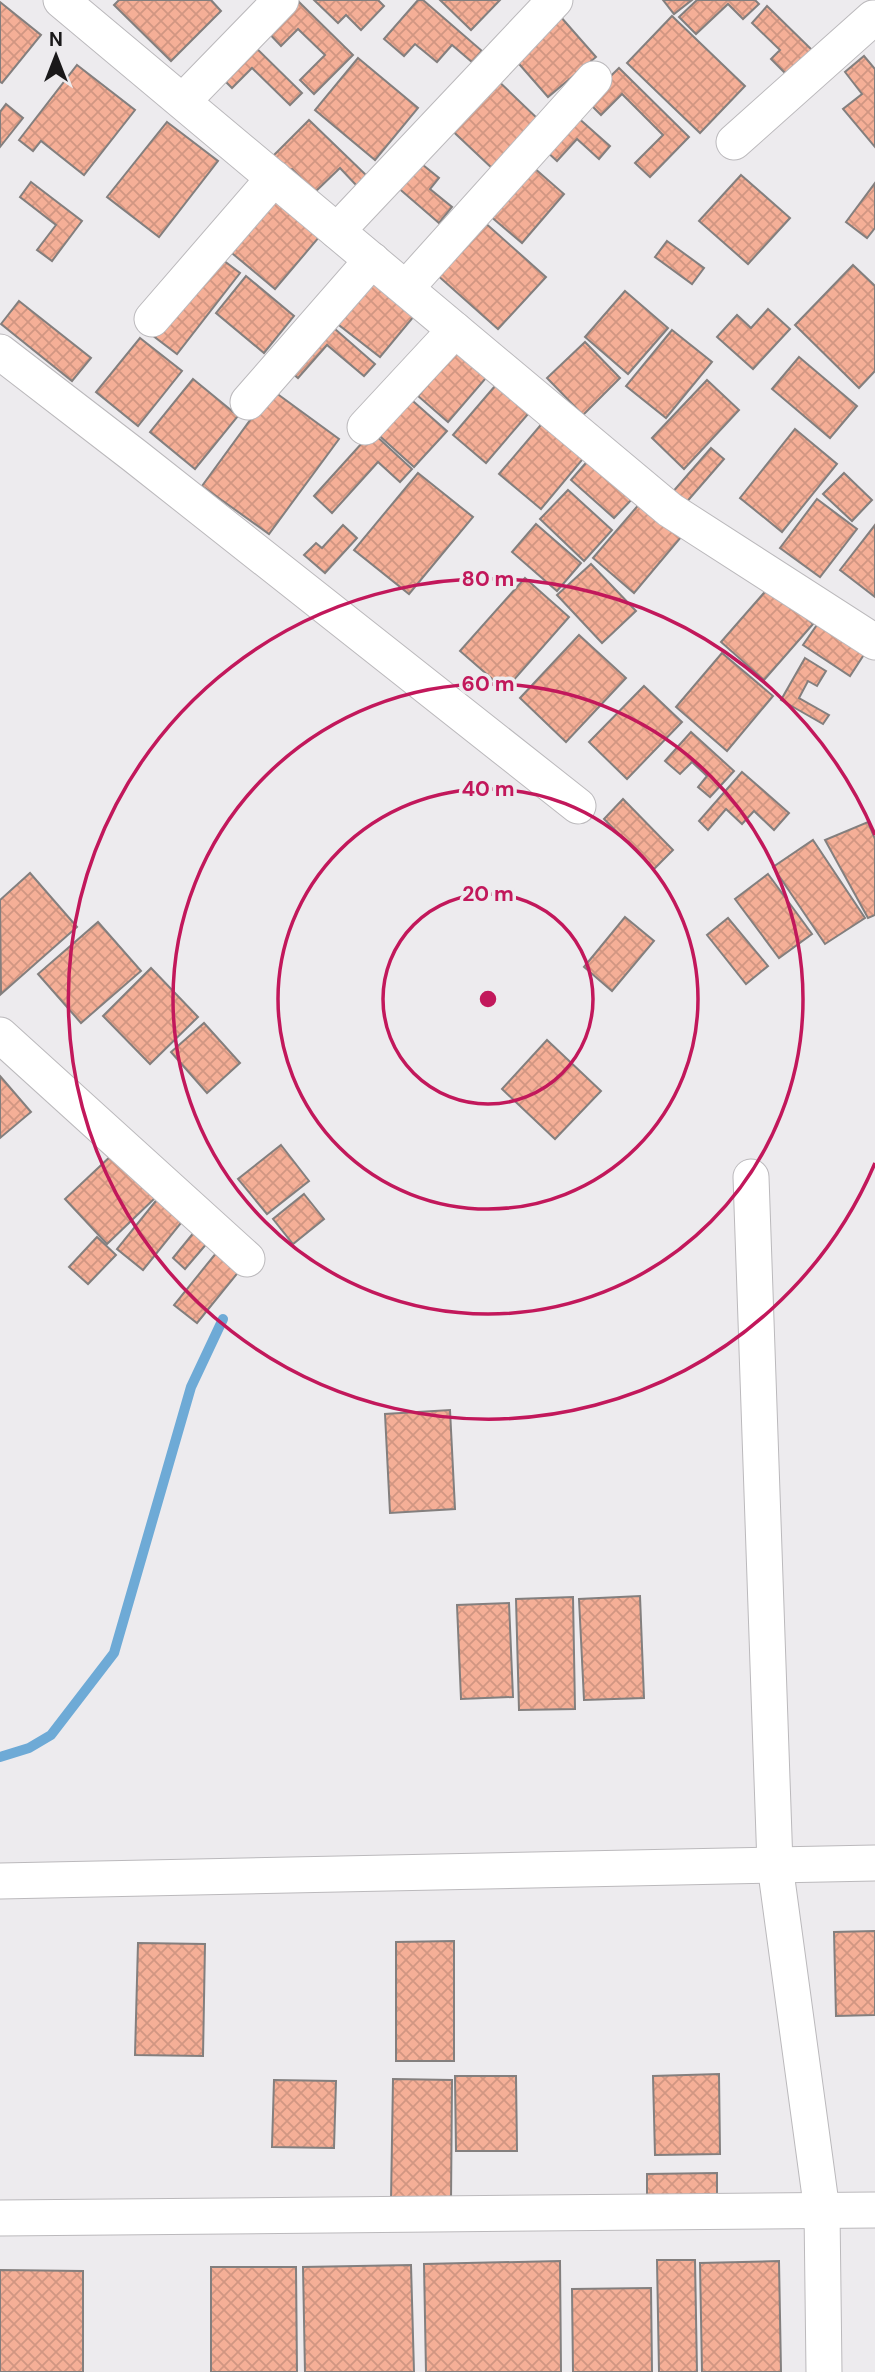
<svg xmlns="http://www.w3.org/2000/svg" width="875" height="2372" viewBox="0 0 875 2372" font-family="'DM Sans',sans-serif">
  <defs>
    <pattern id="building-cross-hatch" width="8" height="8" patternUnits="userSpaceOnUse" patternTransform="scale(1.75)"><rect width="8" height="8" fill="#f5af97"/><path d="M0 0l8 8M0 8l8-8" fill="none" stroke="#d19682"/></pattern>
  </defs>
  <rect width="100%" height="100%" fill="#edebee"/>
  <g fill="none" stroke-linecap="round" stroke-linejoin="round">
    <path stroke="#6eaad6" stroke-width="10" d="M0,1757l29,-9 22,-13 63,-82 77,-266 32,-68"/>
  </g>
  <g fill="url(#building-cross-hatch)" stroke="#837f7e" stroke-width="2">
    <path d="M119,0h92l10,11 -50,50 -57,-56z"/>
    <path d="M297,0l56,55 -39,39 -14,-14 25,-25 -27,-26 -17,17 -17,-18z"/>
    <path d="M314,0h64l6,6 -23,24 -15,-15 -8,8z"/>
    <path d="M418,0h5l59,51 -10,11 -20,-17 -15,17 -22,-18 -11,12 -20,-17z"/>
    <path d="M440,0h60l-29,30z"/>
    <path d="M663,0h29l-18,14z"/>
    <path d="M697,0h58l4,4 -16,15 -15,-15 -32,30 -17,-17z"/>
    <path d="M0,2l41,33 -39,48 -2,-1z"/>
    <path d="M767,6l45,44 -25,25 -16,-16 9,-9 -28,-27z"/>
    <path d="M560,16l36,41 -48,40 -35,-40z"/>
    <path d="M672,16l73,70 -45,47 -73,-70z"/>
    <path d="M251,43l51,50 -12,12 -38,-37 -20,20 -13,-13z"/>
    <path d="M864,56l11,13v78l-32,-38 19,-15 -17,-22z"/>
    <path d="M358,58l60,50 -43,52 -60,-50z"/>
    <path d="M77,65l58,45 -51,65 -43,-34 -8,10 -14,-11z"/>
    <path d="M619,68l70,69 -39,40 -15,-14 28,-28 -41,-41 -21,21 -15,-15z"/>
    <path d="M491,74l49,47 -47,48 -49,-46z"/>
    <path d="M6,104l17,14 -23,29v-35z"/>
    <path d="M576,116l34,30 -11,13 -22,-20 -20,22 -12,-11z"/>
    <path d="M309,120l58,56 -10,10 -17,-18 -25,24 -23,-23 -6,5 -15,-16z"/>
    <path d="M167,122l51,39 -59,76 -52,-40z"/>
    <path d="M525,160l39,34 -42,49 -39,-33z"/>
    <path d="M418,161l21,17 -9,11 22,18 -13,16 -43,-37z"/>
    <path d="M741,175l49,43 -42,46 -49,-43z"/>
    <path d="M31,182l51,39 -30,40 -15,-11 19,-25 -36,-28z"/>
    <path d="M875,183v45l-8,10 -21,-16z"/>
    <path d="M271,196l49,40 -45,53 -48,-40z"/>
    <path d="M483,221l63,56 -48,52 -62,-55z"/>
    <path d="M667,241l37,27 -12,16 -37,-27z"/>
    <path d="M215,254l25,19 -63,81 -25,-19z"/>
    <path d="M853,265l22,21v85l-16,17 -64,-63z"/>
    <path d="M246,276l48,40 -30,37 -48,-40z"/>
    <path d="M370,279l45,36 -35,42 -45,-35z"/>
    <path d="M625,291l43,37 -40,46 -43,-37z"/>
    <path d="M19,301l72,57 -19,23 -71,-57z"/>
    <path d="M768,309l22,20 -37,40 -36,-32 20,-22 14,13z"/>
    <path d="M327,322l48,42 -11,12 -37,-31 -29,33 -12,-10z"/>
    <path d="M672,330l40,32 -46,56 -40,-32z"/>
    <path d="M140,338l42,33 -44,55 -42,-34z"/>
    <path d="M585,342l35,36 -37,37 -36,-37z"/>
    <path d="M461,346l31,25 -44,51 -30,-26z"/>
    <path d="M799,357l58,49 -27,32 -58,-49z"/>
    <path d="M193,379l45,37 -43,53 -45,-37z"/>
    <path d="M501,379l33,28 -48,56 -33,-28z"/>
    <path d="M707,380l32,30 -55,59 -32,-31z"/>
    <path d="M272,390l67,49 -70,95 -67,-48z"/>
    <path d="M406,395l41,36 -33,36 -41,-37z"/>
    <path d="M545,420l42,34 -46,55 -42,-35z"/>
    <path d="M795,429l42,35 -55,68 -42,-34z"/>
    <path d="M372,432l40,37 -12,13 -22,-20 -46,51 -18,-17z"/>
    <path d="M711,448l13,11 -40,46 -13,-11z"/>
    <path d="M591,457l44,39 -21,22 -43,-38z"/>
    <path d="M418,473l55,44 -64,77 -55,-44z"/>
    <path d="M844,473l28,27 -20,21 -29,-27z"/>
    <path d="M568,490l44,40 -28,31 -44,-42z"/>
    <path d="M817,499l40,30 -37,48 -40,-29z"/>
    <path d="M641,502l41,34 -48,57 -41,-35z"/>
    <path d="M536,524l45,39 -24,28 -45,-39z"/>
    <path d="M343,525l14,13 -32,35 -21,-18 12,-12 6,5z"/>
    <path d="M875,525v72l-35,-27z"/>
    <path d="M591,564l45,47 -34,32 -45,-48z"/>
    <path d="M525,578l44,39 -64,73 -45,-39z"/>
    <path d="M770,586l43,38 -49,56 -43,-38z"/>
    <path d="M819,622l46,31 -15,23 -47,-31z"/>
    <path d="M579,635l47,43 -60,64 -46,-44z"/>
    <path d="M722,653l51,43 -46,55 -51,-44z"/>
    <path d="M805,658l21,13 -9,15 -9,-5 -9,17 30,17 -6,9 -42,-24z"/>
    <path d="M644,686l38,36 -55,57 -38,-37z"/>
    <path d="M691,732l43,39 -24,26 -12,-10 9,-11 -15,-14 -12,12 -15,-13z"/>
    <path d="M742,772l47,41 -15,17 -20,-19 -12,13 -16,-15 -18,21 -9,-9z"/>
    <path d="M623,799l50,51 -19,19 -50,-50z"/>
    <path d="M868,822l7,17v76l-7,3 -43,-78z"/>
    <path d="M813,840l52,78 -40,26 -52,-77z"/>
    <path d="M30,873l47,54 -76,67 -1,-94z"/>
    <path d="M768,874l44,60 -33,24 -44,-59z"/>
    <path d="M625,917l29,24 -42,50 -28,-24z"/>
    <path d="M728,918l40,48 -22,18 -39,-49z"/>
    <path d="M98,922l43,49 -60,52 -43,-49z"/>
    <path d="M151,968l47,49 -48,47 -47,-48z"/>
    <path d="M204,1023l36,40 -33,30 -36,-41z"/>
    <path d="M547,1040l54,51 -46,48 -53,-50z"/>
    <path d="M0,1076l31,36 -31,26z"/>
    <path d="M281,1145l28,36 -42,33 -29,-35z"/>
    <path d="M113,1154l43,43 -49,47 -42,-45z"/>
    <path d="M304,1194l20,25 -31,25 -20,-25z"/>
    <path d="M159,1197l26,21 -42,52 -26,-21z"/>
    <path d="M195,1231l13,11 -23,27 -12,-11z"/>
    <path d="M97,1237l19,18 -28,29 -19,-17z"/>
    <path d="M217,1252l23,18 -43,53 -23,-18z"/>
    <path d="M450,1410l5,99 -65,4 -5,-99z"/>
    <path d="M640,1596l4,102 -60,2 -5,-101z"/>
    <path d="M573,1597l2,112 -56,1 -3,-111z"/>
    <path d="M509,1603l4,94 -52,2 -4,-94z"/>
    <path d="M875,1931v84l-39,1 -2,-84z"/>
    <path d="M454,1941v120h-58v-119z"/>
    <path d="M138,1943l67,1 -2,112 -68,-1z"/>
    <path d="M719,2074l1,80 -65,1 -2,-79z"/>
    <path d="M455,2076h61l1,75h-61z"/>
    <path d="M393,2079l59,1 -1,123 -60,-1z"/>
    <path d="M274,2080l62,1 -2,67 -62,-1z"/>
    <path d="M717,2173v27l-70,1v-27z"/>
    <path d="M657,2260h38l2,112h-38z"/>
    <path d="M560,2261l1,111h-135l-2,-108z"/>
    <path d="M779,2261l2,111h-79l-2,-109z"/>
    <path d="M411,2265l3,107h-109l-2,-105z"/>
    <path d="M211,2267h85l1,105h-86z"/>
    <path d="M0,2270l83,1v101h-83z"/>
    <path d="M651,2288l1,84h-79l-1,-83z"/>
  </g>
  <g fill="none" stroke-linecap="round" stroke-linejoin="round">
    <defs>
      <g id="minor">
        <path d="M61,0l609,510 205,132"/>
        <path d="M183,101l98,-101"/>
        <path d="M734,142l139,-124"/>
        <path d="M337,231l218,-231"/>
        <path d="M406,288l188,-209"/>
        <path d="M152,319l122,-141"/>
        <path d="M0,352l135,104 443,350"/>
        <path d="M248,402l124,-142"/>
        <path d="M365,427l90,-97"/>
        <path d="M0,1035l247,224"/>
        <path d="M751,1177l24,688 47,346 2,161"/>
        <path d="M0,1881l875,-18"/>
        <path d="M0,2218l875,-8"/>
      </g>
    </defs>
    <use href="#minor" stroke="#bbb9bc" stroke-width="37"/>
    <use href="#minor" stroke="#fff" stroke-width="35"/>
  </g>
  <g fill="none" stroke="#c2185b" stroke-width="3.5">
    <circle cx="488" cy="999" r="105"/>
    <circle cx="488" cy="999" r="210"/>
    <circle cx="488" cy="999" r="315"/>
    <path d="M875 1163A420 420 0 1 1 875 835"/>
  </g>
  <circle cx="488" cy="999" r="10" fill="#c2185b" stroke="#edebee" stroke-width="3.5"/>
  <g font-size="21" text-anchor="middle" font-weight="bold" fill="#c2185b" stroke="#edebee" stroke-width="7" stroke-linejoin="round" paint-order="stroke">
    <text x="488" y="586">80 m</text>
    <text x="488" y="691">60 m</text>
    <text x="488" y="796">40 m</text>
    <text x="488" y="901">20 m</text>
  </g>
  <g transform="translate(56 56)" stroke="#edebee" stroke-width="5" paint-order="stroke">
  <path d="M0-5L12 26L0 18L-12 26Z" fill="#1a191a"/>
  <text y="-10" font-size="19" font-weight="bold" text-anchor="middle" fill="#1a191a">N</text>
  </g>
</svg>
